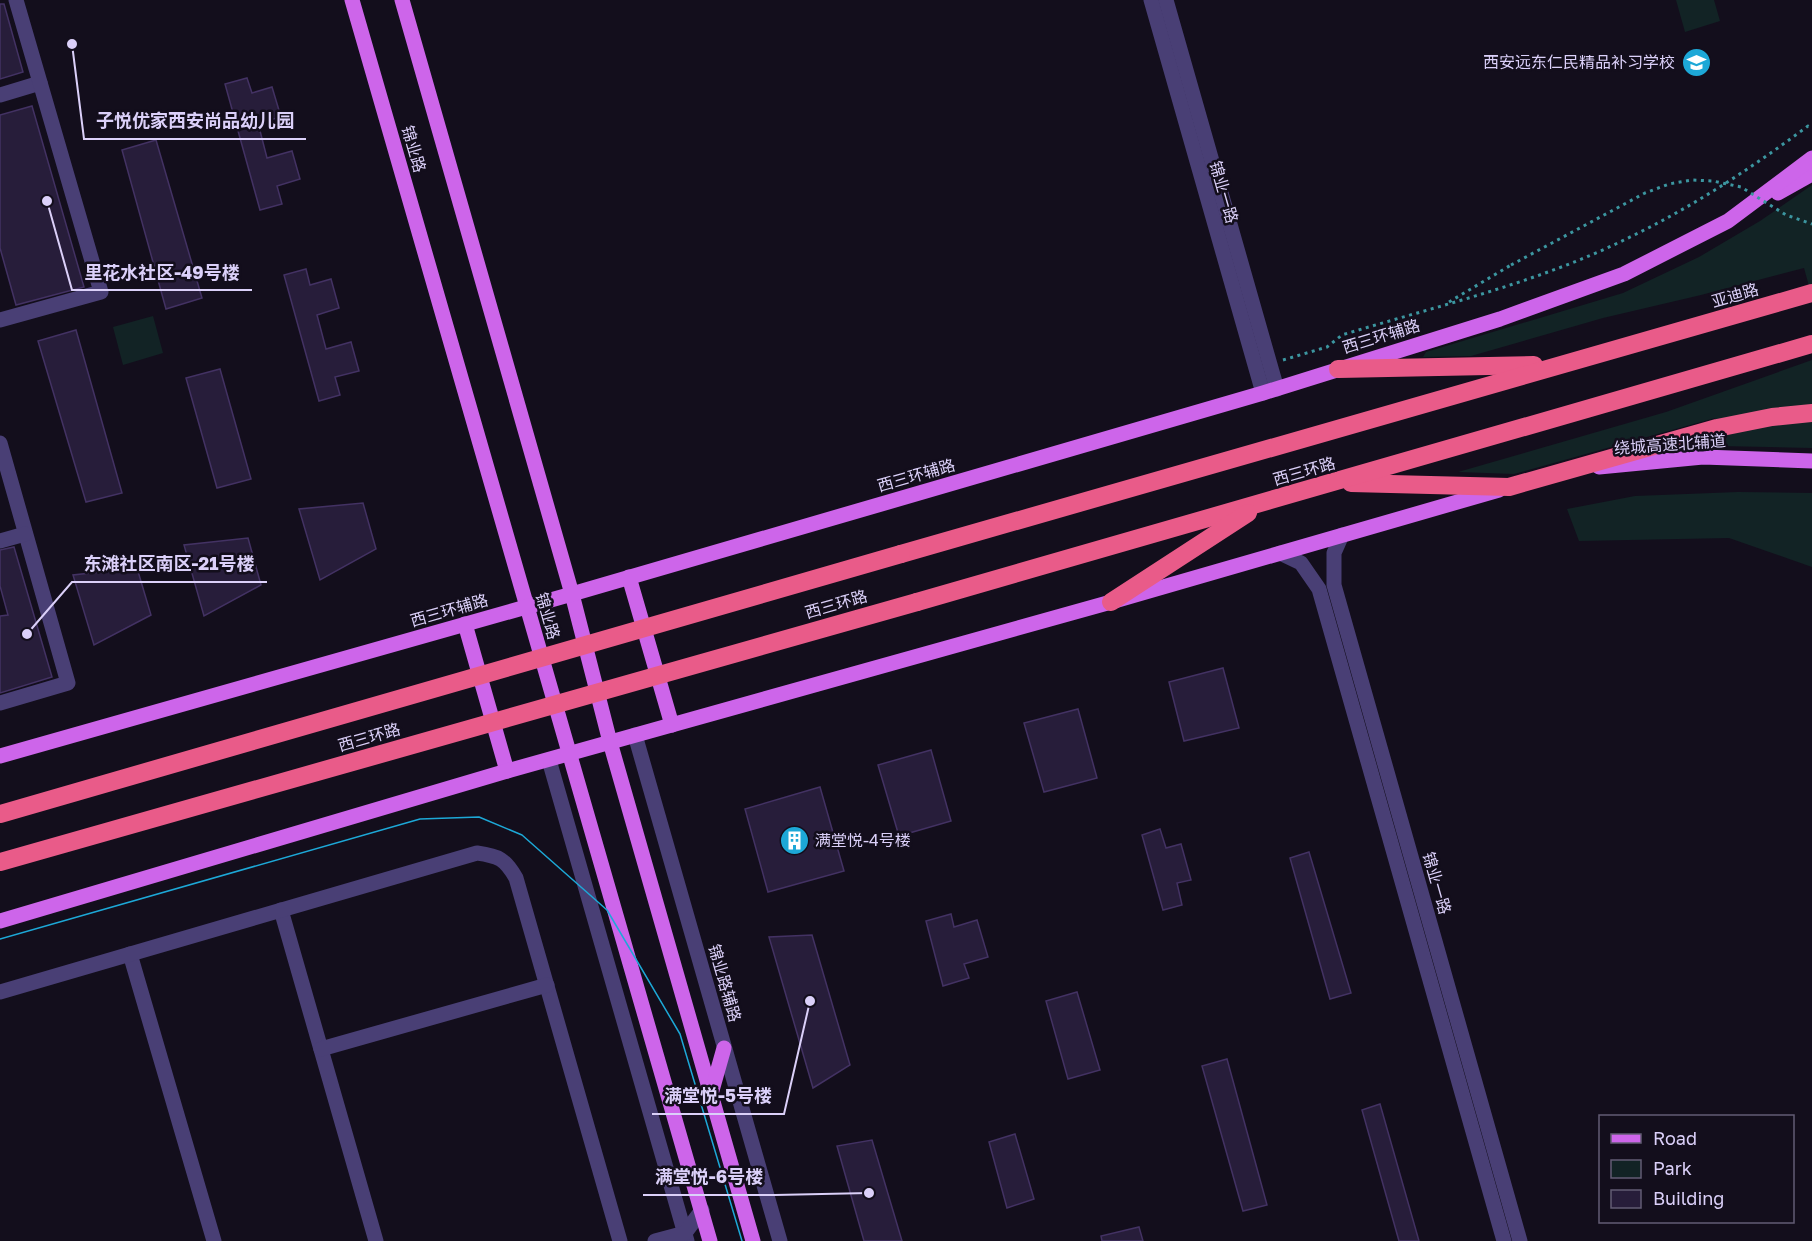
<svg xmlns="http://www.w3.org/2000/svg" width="1812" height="1241" viewBox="0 0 1812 1241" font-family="'Golos Text','Noto Sans SC',sans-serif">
  <rect width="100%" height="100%" fill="#130e1c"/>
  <g fill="#122325">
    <path d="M1676,0h38l6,21 -35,11z"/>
    <path d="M1812,185v112l-8,-29 -103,27 -98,23 -132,38 -48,1 3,-5 197,-59 76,-36 61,-36z"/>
    <path d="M153,316l10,37 -40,12 -10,-38z"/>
    <path d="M1812,360v88l-93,-2 -4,-28 -201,56 -56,-2 208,-60z"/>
    <path d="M1738,492l74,1v74l-83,-29 -150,3 -12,-32 68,-13z"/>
  </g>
  <g fill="#271d3a" stroke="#433263" stroke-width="1.5">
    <path d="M0,4h4l19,68 -23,7z"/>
    <path d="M247,78l5,15 20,-6 9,30 -23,6 9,35 25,-7 8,28 -23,7 5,18 -22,6 -35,-126z"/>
    <path d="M32,106l52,181 -68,18 -16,-57v-133z"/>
    <path d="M156,140l46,158 -36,11 -44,-159z"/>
    <path d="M306,269l4,16 21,-6 8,29 -22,7 9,34 25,-7 8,29 -24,6 5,18 -21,6 -35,-126z"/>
    <path d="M76,330l46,163 -36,9 -48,-161z"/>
    <path d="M220,369l31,110 -34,9 -31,-110z"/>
    <path d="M363,503l13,46 -56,31 -21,-71z"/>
    <path d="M248,538l13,47 -57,31 -20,-71z"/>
    <path d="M14,547l38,130 -52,16v-77l8,-1 -8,-29v-36z"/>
    <path d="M137,568l14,47 -57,30 -21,-70z"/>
    <path d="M1223,668l16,60 -55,13 -15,-59z"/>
    <path d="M1078,709l19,69 -53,14 -20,-69z"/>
    <path d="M931,750l20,71 -52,15 -21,-71z"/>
    <path d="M820,787l24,84 -76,21 -23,-83z"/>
    <path d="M1160,829l6,19 15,-4 10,36 -14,3 5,22 -19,5 -21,-75z"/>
    <path d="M1309,852l42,141 -21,6 -40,-141z"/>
    <path d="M951,914l3,13 23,-7 11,37 -24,7 5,14 -26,8 -17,-65z"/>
    <path d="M812,935l38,130 -37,23 -44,-151z"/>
    <path d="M1077,992l23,78 -32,9 -22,-78z"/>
    <path d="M1227,1059l40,146 -24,6 -41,-145z"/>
    <path d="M1380,1104l39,137h-20l-37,-131z"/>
    <path d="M1015,1134l19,65 -27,9 -18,-66z"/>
    <path d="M872,1140l30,101h-38l-27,-95z"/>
    <path d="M1139,1227l4,14h-41l-1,-5z"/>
  </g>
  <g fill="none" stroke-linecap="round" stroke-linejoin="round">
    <g stroke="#3c96a0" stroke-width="3" stroke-dasharray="3 4.5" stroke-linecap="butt">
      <path d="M1449,302l62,-37"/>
      <path d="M1283,360l44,-13 15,-12c95,-29 195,-52 284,-96 65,-31 124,-70 182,-113l4,2"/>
    </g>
    <g stroke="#493f75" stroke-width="15">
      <path d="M1151,0l112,393"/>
      <path d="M1166,0l111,389"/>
      <path d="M0,95l40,-12"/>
      <path d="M0,320l101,-28 -85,-292"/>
      <path d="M0,443l68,240 -68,20"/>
      <path d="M1342,535l-8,18v32l186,656"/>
      <path d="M0,541l25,-7"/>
      <path d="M1280,553l21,10 18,26 185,652"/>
      <path d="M635,735l145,506"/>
      <path d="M549,760l138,481"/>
      <path d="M281,910l95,331"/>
      <path d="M130,954l84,287"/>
      <path d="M0,992l477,-139c22,3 28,6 39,25l104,363"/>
      <path d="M321,1049l226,-64"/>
      <path d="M655,1241l30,-8 17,-23"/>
    </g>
    <g stroke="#cd65ea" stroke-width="15">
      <path d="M352,0l358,1241"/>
      <path d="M402,0l170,594 38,148 143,499"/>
      <path d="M1778,193l34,-19"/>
      <path d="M1599,467l104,-10 109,4"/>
      <path d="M629,577l43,148"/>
      <path d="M465,624l42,147"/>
      <path d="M0,756l572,-162 691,-201 237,-74 124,-45 104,-53 84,-63"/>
      <path d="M0,921l507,-150 604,-169 388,-112"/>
      <path d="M711,1094l13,-46"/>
    </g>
    <g stroke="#e95b89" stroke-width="18">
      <path d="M1338,369l196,-4"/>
      <path d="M1351,483l158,4 208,-59 55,-11 40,-4"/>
      <path d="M901,554l911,-261"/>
      <path d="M917,602l895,-258"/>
      <path d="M1111,602l137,-89"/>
    </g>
    <path stroke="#1da8d7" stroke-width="1.5" d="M0,939l420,-120 59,-2 43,18 85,75 73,124 62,207"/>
    <path stroke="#3c96a0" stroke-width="3" stroke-dasharray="3 4.5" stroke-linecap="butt" d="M1511,265l134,-72 24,-9 23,-4 21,1 28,6 45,28 26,9"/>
    <g stroke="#e95b89" stroke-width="18">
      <path d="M0,814l901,-260"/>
      <path d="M0,862l917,-260"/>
    </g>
  </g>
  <defs>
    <symbol id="school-disc" viewBox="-11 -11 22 22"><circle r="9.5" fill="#1da8d7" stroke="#130e1c"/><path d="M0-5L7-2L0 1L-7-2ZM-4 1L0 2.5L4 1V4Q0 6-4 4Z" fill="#fff"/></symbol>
    <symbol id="building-disc" viewBox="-11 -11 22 22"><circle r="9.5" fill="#1da8d7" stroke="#130e1c"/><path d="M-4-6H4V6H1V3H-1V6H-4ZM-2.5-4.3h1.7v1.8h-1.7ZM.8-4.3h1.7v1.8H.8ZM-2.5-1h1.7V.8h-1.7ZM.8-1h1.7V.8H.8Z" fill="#fff"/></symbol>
  </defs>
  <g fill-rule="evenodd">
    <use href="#school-disc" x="1680" y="46" width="33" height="33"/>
    <use href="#building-disc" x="778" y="824" width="33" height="33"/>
  </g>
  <g text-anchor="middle" stroke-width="5" stroke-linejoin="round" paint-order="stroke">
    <g font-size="16" fill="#dbd0f9" stroke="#130e1c" text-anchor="end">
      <text x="1675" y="68">西安远东仁民精品补习学校</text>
      <text x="815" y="846" text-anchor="start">满堂悦-4号楼</text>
    </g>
    <g font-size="16" fill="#dbd0f9" stroke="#130e1c">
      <text transform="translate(414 149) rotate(74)" y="6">锦业路</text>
      <text transform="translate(1224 192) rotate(74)" y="6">锦业一路</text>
      <text transform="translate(1735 295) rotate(-16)" y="6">亚迪路</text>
      <text transform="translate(1381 336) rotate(-17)" y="6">西三环辅路</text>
      <text transform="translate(1670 444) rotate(-4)" y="6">绕城高速北辅道</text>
      <text transform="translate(1304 471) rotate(-16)" y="6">西三环路</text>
      <text transform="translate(916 475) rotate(-16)" y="6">西三环辅路</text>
      <text transform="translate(836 604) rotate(-16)" y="6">西三环路</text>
      <text transform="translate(449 610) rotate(-16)" y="6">西三环辅路</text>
      <text transform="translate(548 616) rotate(74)" y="6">锦业路</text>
      <text transform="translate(369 737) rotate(-16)" y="6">西三环路</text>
      <text transform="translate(1437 883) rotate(74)" y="6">锦业一路</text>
      <text transform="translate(725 983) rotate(74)" y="6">锦业路辅路</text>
    </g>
  </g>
  <path fill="none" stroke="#dbd0f9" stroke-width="2" d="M72 44L84 139H306M47 201L72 290H252M27 634L72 582H267M810 1001L784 1114H652M869 1193L775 1195H643"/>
  <g fill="#dbd0f9" stroke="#130e1c" stroke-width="2">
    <circle cx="72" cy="44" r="6"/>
    <circle cx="47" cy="201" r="6"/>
    <circle cx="27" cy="634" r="6"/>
    <circle cx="810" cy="1001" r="6"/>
    <circle cx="869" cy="1193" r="6"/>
  </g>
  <g font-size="18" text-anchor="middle" font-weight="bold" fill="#dbd0f9" stroke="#130e1c" stroke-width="5" stroke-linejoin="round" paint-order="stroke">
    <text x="195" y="127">子悦优家西安尚品幼儿园</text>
    <text x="162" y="279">里花水社区-49号楼</text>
    <text x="169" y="570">东滩社区南区-21号楼</text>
    <text x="718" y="1102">满堂悦-5号楼</text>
    <text x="709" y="1183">满堂悦-6号楼</text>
  </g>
  <rect x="1599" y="1115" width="195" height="108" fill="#130e1c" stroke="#635c74" stroke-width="1.5"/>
  <rect x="1611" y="1134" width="30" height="9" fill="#cd65ea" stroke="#635c74" stroke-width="1.5"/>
  <text x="1653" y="1145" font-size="18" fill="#dbd0f9">Road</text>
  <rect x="1611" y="1160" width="30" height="18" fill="#122325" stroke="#635c74" stroke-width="1.5"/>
  <text x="1653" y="1175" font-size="18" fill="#dbd0f9">Park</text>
  <rect x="1611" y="1190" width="30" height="18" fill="#271d3a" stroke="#635c74" stroke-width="1.5"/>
  <text x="1653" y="1205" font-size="18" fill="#dbd0f9">Building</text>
</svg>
